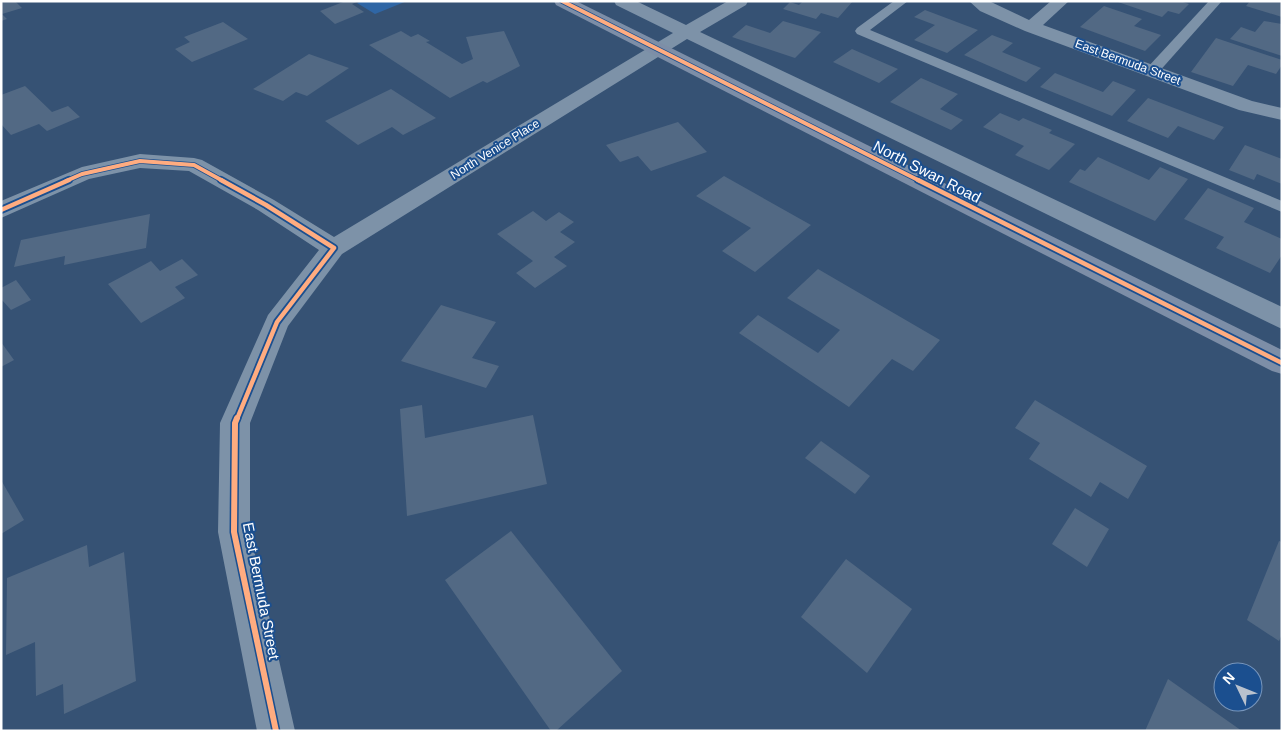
<svg xmlns="http://www.w3.org/2000/svg" width="1283" height="732" viewBox="0 0 1283 732" font-family="Arial,sans-serif">
  <rect width="100%" height="100%" fill="#365274"/>
  <path fill="#2f66a5" d="M363,1h44l-32,13 -18,-11z"/>
  <g fill="#526984">
    <path d="M6,1h9l7,7 -20,6 5,5 -6,2v-18z"/>
    <path d="M341,1h18l-7,3 12,8 -29,12 -15,-13 23,-9z"/>
    <path d="M803,1h50l-15,17 -17,-5 -5,6 -33,-10 7,-7 9,3z"/>
    <path d="M1115,1h65l9,3 -10,10 -11,-3 -6,6z"/>
    <path d="M1250,1h32v16l-36,-11z"/>
    <path d="M1104,6l38,13 -8,7 27,9 -16,16 -65,-24z"/>
    <path d="M925,10l53,20 -31,23 -33,-13 21,-15 -21,-8z"/>
    <path d="M783,21l38,11 -26,26 -63,-21 14,-12 24,8z"/>
    <path d="M1264,21l18,3v32l-52,-17 11,-12 14,5z"/>
    <path d="M223,22l25,17 -56,23 -17,-13 15,-7 -6,-5z"/>
    <path d="M401,31l10,6 7,-3 12,7 -4,1 36,22 11,-5 -7,-22 38,-6 16,35 -33,17 -4,-2 -33,17 -81,-53z"/>
    <path d="M992,35l21,8 -11,9 39,16 -15,14 -62,-27z"/>
    <path d="M1216,38l66,22v5l-6,9 -28,-9 -15,21 -42,-14z"/>
    <path d="M852,49l46,20 -19,14 -46,-21z"/>
    <path d="M309,54l40,14 -42,28 -11,-4 -13,9 -30,-12z"/>
    <path d="M1055,73l48,19 10,-11 23,9 -24,26 -72,-29z"/>
    <path d="M921,78l37,16 -18,15 23,11 -12,10 -61,-28z"/>
    <path d="M25,86l27,26 16,-6 12,11 -33,14 -8,-7 -28,11 -10,-11v-29z"/>
    <path d="M391,89l45,29 -33,17 -11,-8 -34,18 -33,-24z"/>
    <path d="M1148,98l76,29 -10,13 -36,-14 -10,12 -41,-17z"/>
    <path d="M1000,113l19,8 4,-3 29,12 -3,3 26,11 -26,26 -34,-15 9,-9 -41,-19z"/>
    <path d="M678,122l29,30 -56,19 -13,-15 -18,6 -14,-17z"/>
    <path d="M1245,145l37,14v25l-25,-10 -3,6 -25,-10z"/>
    <path d="M1098,157l51,23 11,-13 28,12 -33,42 -86,-39 11,-13 5,2z"/>
    <path d="M724,176l87,49 -56,47 -33,-21 29,-23 -55,-32z"/>
    <path d="M1208,188l46,20 -10,14 38,17v16l-12,18 -54,-25 8,-11 -40,-18z"/>
    <path d="M533,211l13,10 13,-9 15,10 -14,10 15,10 -21,15 13,9 -32,22 -19,-15 17,-12 -36,-27z"/>
    <path d="M150,214l-4,34 -82,17 1,-9 -51,11 7,-27z"/>
    <path d="M182,259l16,16 -23,12 10,11 -44,25 -33,-39 43,-23 9,10z"/>
    <path d="M818,269l122,71 -27,31 -21,-12 -43,48 -110,-74 19,-18 60,38 22,-23 -53,-32z"/>
    <path d="M16,280l15,20 -20,10 -10,-11v-11z"/>
    <path d="M441,305l55,17 -24,36 27,8 -13,22 -85,-27z"/>
    <path d="M1,342l13,18 -13,7z"/>
    <path d="M1035,400l112,66 -19,33 -28,-17 -9,15 -62,-38 11,-16 -25,-15z"/>
    <path d="M422,405l3,33 108,-23 14,69 -140,32 -7,-107z"/>
    <path d="M821,441l49,35 -15,18 -50,-36z"/>
    <path d="M1,480l23,40 -23,14z"/>
    <path d="M1075,508l34,21 -22,38 -35,-23z"/>
    <path d="M511,531l111,140 -66,60h-5l-106,-151z"/>
    <path d="M1279,541l3,1v92l-3,7 -32,-21z"/>
    <path d="M87,545l2,22 35,-15 12,129 -72,33 -1,-30 -27,12 -1,-54 -29,13 1,-77z"/>
    <path d="M846,559l66,50 -45,64 -66,-56z"/>
    <path d="M1168,679l74,52h-97z"/>
  </g>
  <g fill="none" stroke-linecap="round" stroke-linejoin="round">
    <g fill="#7d92a8" fill-rule="evenodd">
      <path d="M894,1h14l-38,29 412,171v11l-425,-178 -2,-3 2,-3z"/>
      <path d="M1209,1h13l-65,73h-10l-1,-3 1,-3z"/>
    </g>
    <g fill="#7d92a8" fill-rule="evenodd">
      <path d="M614,1h22l50,24 42,-24h20l-2,4 -46,27 582,275v22l-595,-290 -345,215 -54,72 -38,97v109l45,199h-38l-39,-199 2,-109 48,-108 51,-65 -61,-40 -69,-39 -49,-3 -51,11 -88,39v-17l81,-34 58,-13 54,4 8,2 72,40 60,37 339,-204 -57,-28z"/>
      <path d="M969,1h20l40,19 22,-19h18l-26,24 209,76 30,7v12l-43,-10 -214,-79 -45,-20z"/>
    </g>
    <path fill="#7d8ea7" fill-rule="evenodd" d="M554,1h22l706,349v24l-10,-3 -716,-366z"/>
    <defs>
      <g id="cycleway-far2">
        <path d="M562,1l358,180"/>
        <path d="M66,181l16,-7 58,-13 54,4 29,16"/>
      </g>
      <g id="cycleway-far1">
        <path d="M221,180l45,25 68,43 -57,74 -40,97"/>
        <path d="M918,180l364,183"/>
        <path d="M1,210l68,-30"/>
      </g>
      <path id="cycleway" d="M237,418l-2,5 -1,109 42,199"/>
    </defs>
    <use href="#cycleway-far2" stroke="#1b4f8f" stroke-width="5.5"/>
    <use href="#cycleway-far1" stroke="#1b4f8f" stroke-width="8"/>
    <use href="#cycleway" stroke="#1b4f8f" stroke-width="9"/>
    <use href="#cycleway-far2" stroke="#ffac80" stroke-width="4"/>
    <use href="#cycleway-far1" stroke="#ffac80" stroke-width="4.5"/>
    <use href="#cycleway" stroke="#ffac80" stroke-width="6"/>
  </g>
  <g text-anchor="middle" stroke-width="4" stroke-linejoin="round" paint-order="stroke">
    <g font-size="12" fill="#fff" stroke="#1b4f8f">
      <text transform="translate(1128 62) rotate(20)" y="4">East Bermuda Street</text>
      <text transform="translate(495 149) rotate(-32)" y="4">North Venice Place</text>
    </g>
    <g font-size="15" fill="#fff" stroke="#1b4f8f">
      <text transform="translate(927 172) rotate(27)" y="5">North Swan Road</text>
      <text transform="translate(261 591) rotate(79)" y="5">East Bermuda Street</text>
    </g>
  </g>
  <rect width="1283" height="732" fill="none" stroke="#ffffff" stroke-width="5"/>
  <g transform="translate(1238 687) rotate(313)"><circle r="24" fill="#1b4f8f" stroke="#7695bc"/>
  <path d="M0-4L9 19L0 12L-9 19Z" fill="#b9c2ce"/>
  <text y="-8" font-size="14" font-weight="bold" text-anchor="middle" fill="#ffffff">N</text>
  </g>
</svg>
